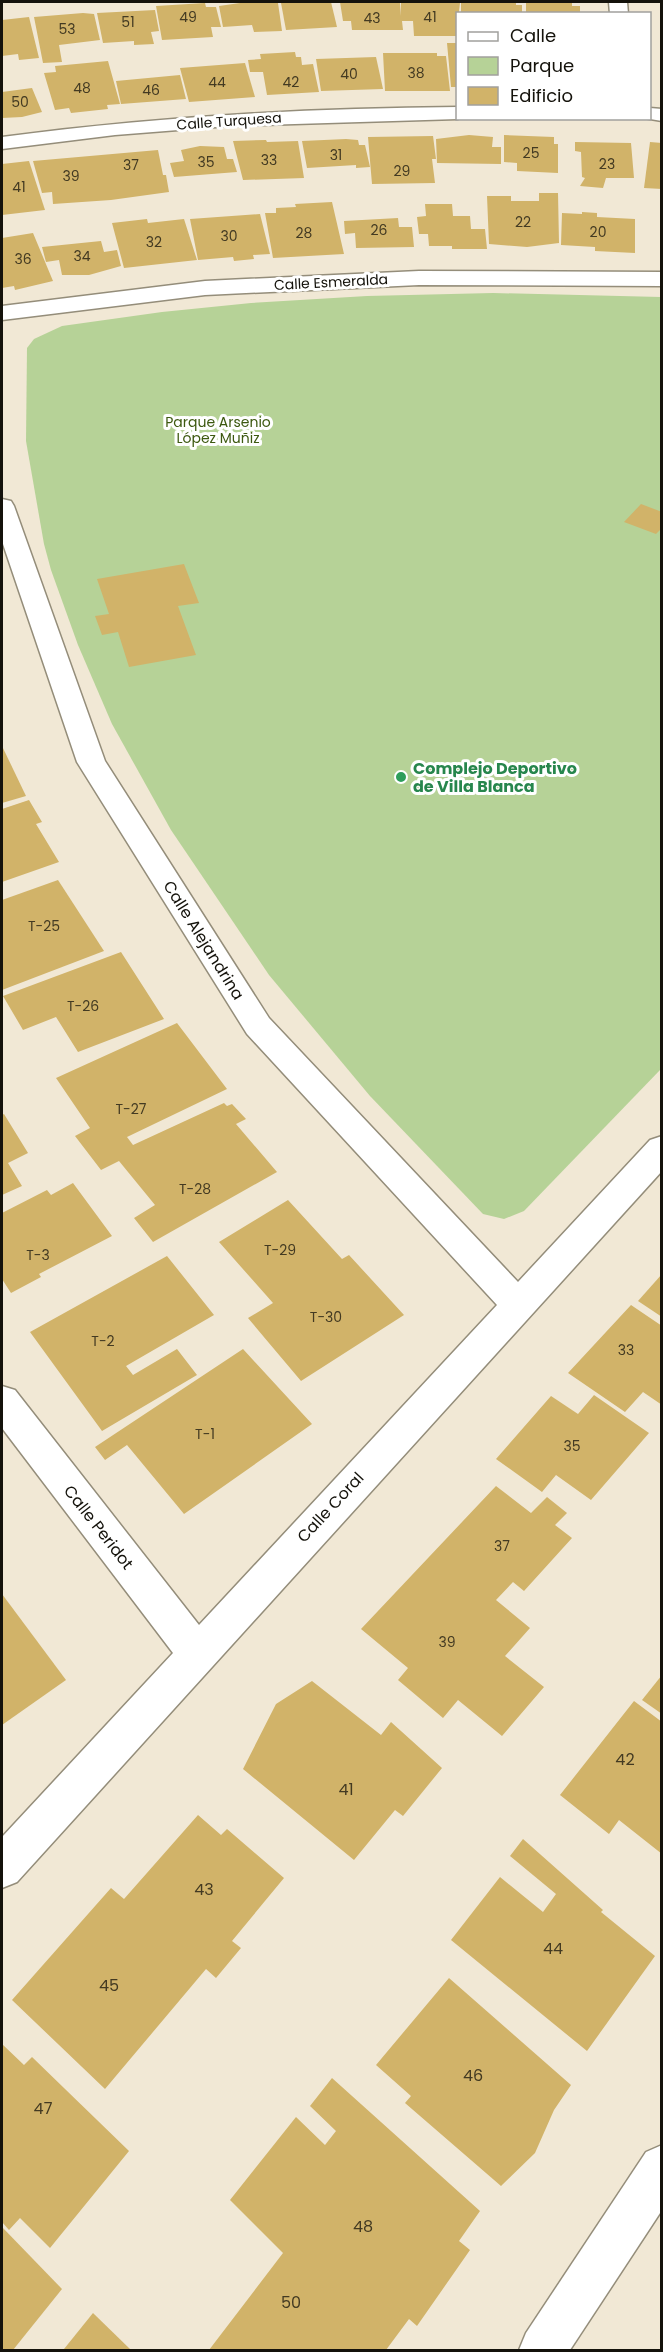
<svg xmlns="http://www.w3.org/2000/svg" width="663" height="2352" viewBox="0 0 663 2352" font-family="Poppins,sans-serif">
  <rect width="100%" height="100%" fill="#f1e8d5"/>
  <path fill="#b6d297" d="M493,293l168,4v772l-137,142 -20,8 -21,-5 -113,-118 -101,-121 -98,-145 -59,-106 -34,-79 -27,-75 -7,-26 -18,-103 1,-93 7,-9 28,-13 100,-14 89,-9 116,-7z"/>
  <g fill="#d1b369">
    <path d="M247,2l31,1 4,28 -28,1 -2,-7 -29,2 -4,-21z"/>
    <path d="M331,2l6,25 -51,3 -5,-27z"/>
    <path d="M340,2l60,1 1,13v-14l59,1 -4,33h-42l-1,-15h-11l1,9h-51l-1,-9h-8z"/>
    <path d="M461,2h55v3h6v9h-61z"/>
    <path d="M526,2h46v4h8v8h-54z"/>
    <path d="M205,3l1,4h10l5,20h-10l2,10 -51,3 -6,-34z"/>
    <path d="M155,10l4,21 -8,1 3,12 -20,1v-4l-31,2 -6,-30z"/>
    <path d="M83,13l11,1 6,26 -41,5 3,17 -19,1 -9,-46z"/>
    <path d="M29,17l10,41 -20,2 -1,-6 -16,2v-36z"/>
    <path d="M447,43h11v44h-7z"/>
    <path d="M295,52l1,5h5l1,8 11,-1 6,28 -52,3 -4,-23h-13l-2,-12 13,-1 -1,-5z"/>
    <path d="M383,53h54v3h9l4,35h-65z"/>
    <path d="M376,57l7,32 -62,2 -5,-32z"/>
    <path d="M108,61l12,43 -13,1 1,4 -37,4 -2,-5 -14,2 -11,-37 12,-1 -1,-6z"/>
    <path d="M245,63l10,34 -66,5 -9,-34z"/>
    <path d="M180,75l6,24 -65,5 -5,-23z"/>
    <path d="M32,88l10,24 -20,5 -20,1v-26z"/>
    <path d="M469,135l24,2 -1,10h9v17l-64,-1 -1,-24z"/>
    <path d="M504,135l50,2v7h4v29l-41,-2v-8l-13,-1z"/>
    <path d="M433,136l3,23h-4l3,24 -63,1 -4,-47z"/>
    <path d="M346,139l12,1 1,5h6l5,22 -14,1v-3l-49,3 -5,-27z"/>
    <path d="M266,140l1,2 31,-1 6,37 -61,2 -10,-39z"/>
    <path d="M575,142l56,1 3,35h-28l-3,10 -23,-2 5,-8 -3,-1 -1,-25 -6,-1z"/>
    <path d="M650,142l12,1v46l-18,-1z"/>
    <path d="M200,146l24,1 3,12h6l4,13 -63,5 -4,-14 14,-2 -3,-11z"/>
    <path d="M158,150l5,25h3l3,17 -58,8 -58,4 -1,-12 -10,1 -9,-32z"/>
    <path d="M29,161l16,49 -43,5v-51z"/>
    <path d="M539,193h19l1,50 -32,4 -38,-3 -2,-48h24v5h28z"/>
    <path d="M332,202l12,52 -71,4 -8,-45h11v-5l20,-1 -1,-3z"/>
    <path d="M425,204h27l1,12h17l1,13h14l2,20h-35v-3h-23l-1,-12h-9l-2,-17 9,-1z"/>
    <path d="M582,212l15,1v4l38,2v34l-40,-2v-4l-34,-2 1,-32 20,1z"/>
    <path d="M260,214l10,40 -17,1 1,4 -20,2 -1,-4 -35,3 -8,-41z"/>
    <path d="M398,218l1,9h13l2,20 -58,1 -1,-15 -10,1 -1,-13z"/>
    <path d="M147,219l1,4 36,-4 13,41 -73,8 -12,-45z"/>
    <path d="M33,233l20,48 -38,9 -1,-4 -12,2v-50z"/>
    <path d="M101,241l3,11 13,-2 4,16 -32,9h-27l-3,-15 -13,2 -4,-15z"/>
    <path d="M641,504l21,8v16l-6,6 -32,-12z"/>
    <path d="M184,564l15,39 -21,3 18,49 -67,12 -11,-35 -16,3 -7,-19 14,-2 -12,-35z"/>
    <path d="M2,746l24,50 -24,7z"/>
    <path d="M29,800l13,22 -6,2 23,38 -57,20v-73z"/>
    <path d="M58,880l46,71 -102,39v-90z"/>
    <path d="M121,952l43,67 -86,33 -22,-35 -33,13 -20,-34z"/>
    <path d="M177,1023l50,66 -100,48 6,8 91,-42 3,3 5,-2 14,15 -10,5 41,48 -124,70 -19,-24 21,-13 -36,-44 -18,9 -26,-34 15,-8 -34,-50z"/>
    <path d="M4,1114l24,39 -20,10 14,23 -20,9v-80z"/>
    <path d="M73,1183l39,53 -73,38 2,3 -30,16 -9,-14v-66l45,-23 4,5z"/>
    <path d="M288,1200l54,59 7,-4 55,60 -103,66 -53,-63 25,-15 -54,-61z"/>
    <path d="M167,1256l47,59 -88,51 7,9 44,-26 20,26 -95,56 -72,-99z"/>
    <path d="M662,1274v43l-24,-16z"/>
    <path d="M631,1305l31,21v79l-19,-13 -18,20 -57,-39z"/>
    <path d="M243,1349l69,75 -128,90 -57,-69 -22,15 -10,-13z"/>
    <path d="M594,1395l55,38 -58,67 -35,-25 -14,17 -46,-33 55,-63 27,18z"/>
    <path d="M496,1486l35,27 16,-16 20,16 -12,12 17,13 -48,53 -11,-9 -17,18 34,28 -25,28 39,31 -42,49 -44,-36 -15,18 -45,-38 10,-12 -47,-39z"/>
    <path d="M2,1594l64,86 -64,45z"/>
    <path d="M662,1675v39l-20,-14z"/>
    <path d="M312,1681l69,54 10,-13 51,46 -39,48 -8,-6 -41,50 -111,-91 33,-65z"/>
    <path d="M634,1701l28,21v132l-43,-34 -10,14 -49,-39z"/>
    <path d="M198,1815l23,20 6,-6 57,49 -52,63 9,7 -25,30 -10,-9 -101,120 -93,-89 99,-112 13,11z"/>
    <path d="M523,1839l80,71 -2,2 54,44 -68,95 -136,-111 49,-63 43,35 13,-18 -46,-38z"/>
    <path d="M449,1978l122,107 -17,25 -19,43 -34,33 -96,-83 6,-7 -35,-31z"/>
    <path d="M2,2044l22,21 8,-8 97,94 -79,97 -30,-30 -11,12 -7,-8z"/>
    <path d="M332,2078l148,133 -21,30 11,9 -53,76 -8,-7 -23,31h-177l74,-97 -53,-53 66,-83 29,28 11,-14 -26,-25z"/>
    <path d="M2,2227l60,62 -49,61h-11z"/>
    <path d="M93,2313l38,37h-66l-1,-1z"/>
  </g>
  <g fill="none" stroke-linecap="round" stroke-linejoin="round">
    <defs>
      <g id="street">
        <path d="M609,2h18l1,12h-18z"/>
        <path d="M458,107v12l-229,7 -114,9 -113,14v-12c151,-20 303,-29 456,-30z"/>
        <path d="M650,108l12,1v12l-18,-3h6z"/>
        <path d="M419,271l243,1v14l-243,-1 -214,10 -203,25v-14l203,-25z"/>
        <path d="M2,499l9,2 3,5 91,255 164,257 249,264 132,-142 12,-4v35l-645,711 -15,6v-51l171,-184 -171,-225v-42l13,4 184,235 298,-320 -250,-271 -170,-272 -75,-221z"/>
        <path d="M662,2145v65l-92,140h-51l7,-17 120,-181z"/>
      </g>
    </defs>
    <use href="#street" stroke="#948d7a" stroke-width="3"/>
    <use href="#street" fill="#fff" fill-rule="evenodd"/>
  </g>
  <circle fill="#2e9e5b" stroke="#fff" stroke-width="2" cx="401" cy="777" r="6"/>
  <g text-anchor="middle" stroke-width="6" stroke-linejoin="round" paint-order="stroke">
    <g font-size="14" fill="#433a22">
      <text x="188" y="22">49</text>
      <text x="430" y="22">41</text>
      <text x="372" y="23">43</text>
      <text x="128" y="27">51</text>
      <text x="67" y="34">53</text>
      <text x="416" y="78">38</text>
      <text x="349" y="79">40</text>
      <text x="217" y="87">44</text>
      <text x="291" y="87">42</text>
      <text x="82" y="93">48</text>
      <text x="151" y="95">46</text>
      <text x="20" y="107">50</text>
      <text x="531" y="158">25</text>
      <text x="336" y="160">31</text>
      <text x="269" y="165">33</text>
      <text x="206" y="167">35</text>
      <text x="607" y="169">23</text>
      <text x="131" y="170">37</text>
      <text x="402" y="176">29</text>
      <text x="71" y="181">39</text>
      <text x="19" y="192">41</text>
      <text x="523" y="227">22</text>
      <text x="379" y="235">26</text>
      <text x="598" y="237">20</text>
      <text x="304" y="238">28</text>
      <text x="229" y="241">30</text>
      <text x="154" y="247">32</text>
      <text x="82" y="261">34</text>
      <text x="23" y="264">36</text>
      <text x="44" y="931">T-25</text>
      <text x="83" y="1011">T-26</text>
      <text x="131" y="1114">T-27</text>
      <text x="195" y="1194">T-28</text>
      <text x="280" y="1255">T-29</text>
      <text x="38" y="1260">T-3</text>
      <text x="326" y="1322">T-30</text>
      <text x="103" y="1346">T-2</text>
      <text x="626" y="1355">33</text>
      <text x="205" y="1439">T-1</text>
      <text x="572" y="1451">35</text>
      <text x="502" y="1551">37</text>
      <text x="447" y="1647">39</text>
    </g>
    <g font-size="14" fill="#14120b" stroke="#fff">
      <text transform="translate(229 121) rotate(-4)" y="5">Calle Turquesa</text>
      <text transform="translate(331 282) rotate(-3)" y="5">Calle Esmeralda</text>
    </g>
    <g font-size="14" fill="#3d5910" stroke="#fff">
      <text x="218" y="427">Parque Arsenio<tspan x="218" dy="16">López Muñiz</tspan></text>
    </g>
    <g font-size="16" font-weight="bold" fill="#27864d" stroke="#fff" text-anchor="start">
      <text x="413" y="774">Complejo Deportivo<tspan x="413" dy="18">de Villa Blanca</tspan></text>
    </g>
    <g font-size="16" fill="#14120b" stroke="#fff">
      <text transform="translate(204 940) rotate(58)" y="6">Calle Alejandrina</text>
      <text transform="translate(330 1507) rotate(-47)" y="6">Calle Coral</text>
      <text transform="translate(99 1527) rotate(52)" y="6">Calle Peridot</text>
    </g>
    <g font-size="16" fill="#433a22">
      <text x="625" y="1765">42</text>
      <text x="346" y="1795">41</text>
      <text x="204" y="1895">43</text>
      <text x="553" y="1954">44</text>
      <text x="109" y="1991">45</text>
      <text x="473" y="2081">46</text>
      <text x="43" y="2114">47</text>
      <text x="363" y="2232">48</text>
      <text x="291" y="2308">50</text>
    </g>
  </g>
  <rect width="663" height="2352" fill="none" stroke="#14120b" stroke-width="6"/>
  <rect x="456" y="12" width="195" height="108" fill="#ffffff" stroke="#a1a09d" stroke-width="1.5"/>
  <rect x="468" y="32" width="30" height="9" fill="#ffffff" stroke="#a1a09d" stroke-width="1.5"/>
  <text x="510" y="42" font-size="18" fill="#14120b">Calle</text>
  <rect x="468" y="57" width="30" height="18" fill="#b6d297" stroke="#a1a09d" stroke-width="1.5"/>
  <text x="510" y="72" font-size="18" fill="#14120b">Parque</text>
  <rect x="468" y="87" width="30" height="18" fill="#d1b369" stroke="#a1a09d" stroke-width="1.5"/>
  <text x="510" y="102" font-size="18" fill="#14120b">Edificio</text>
</svg>
